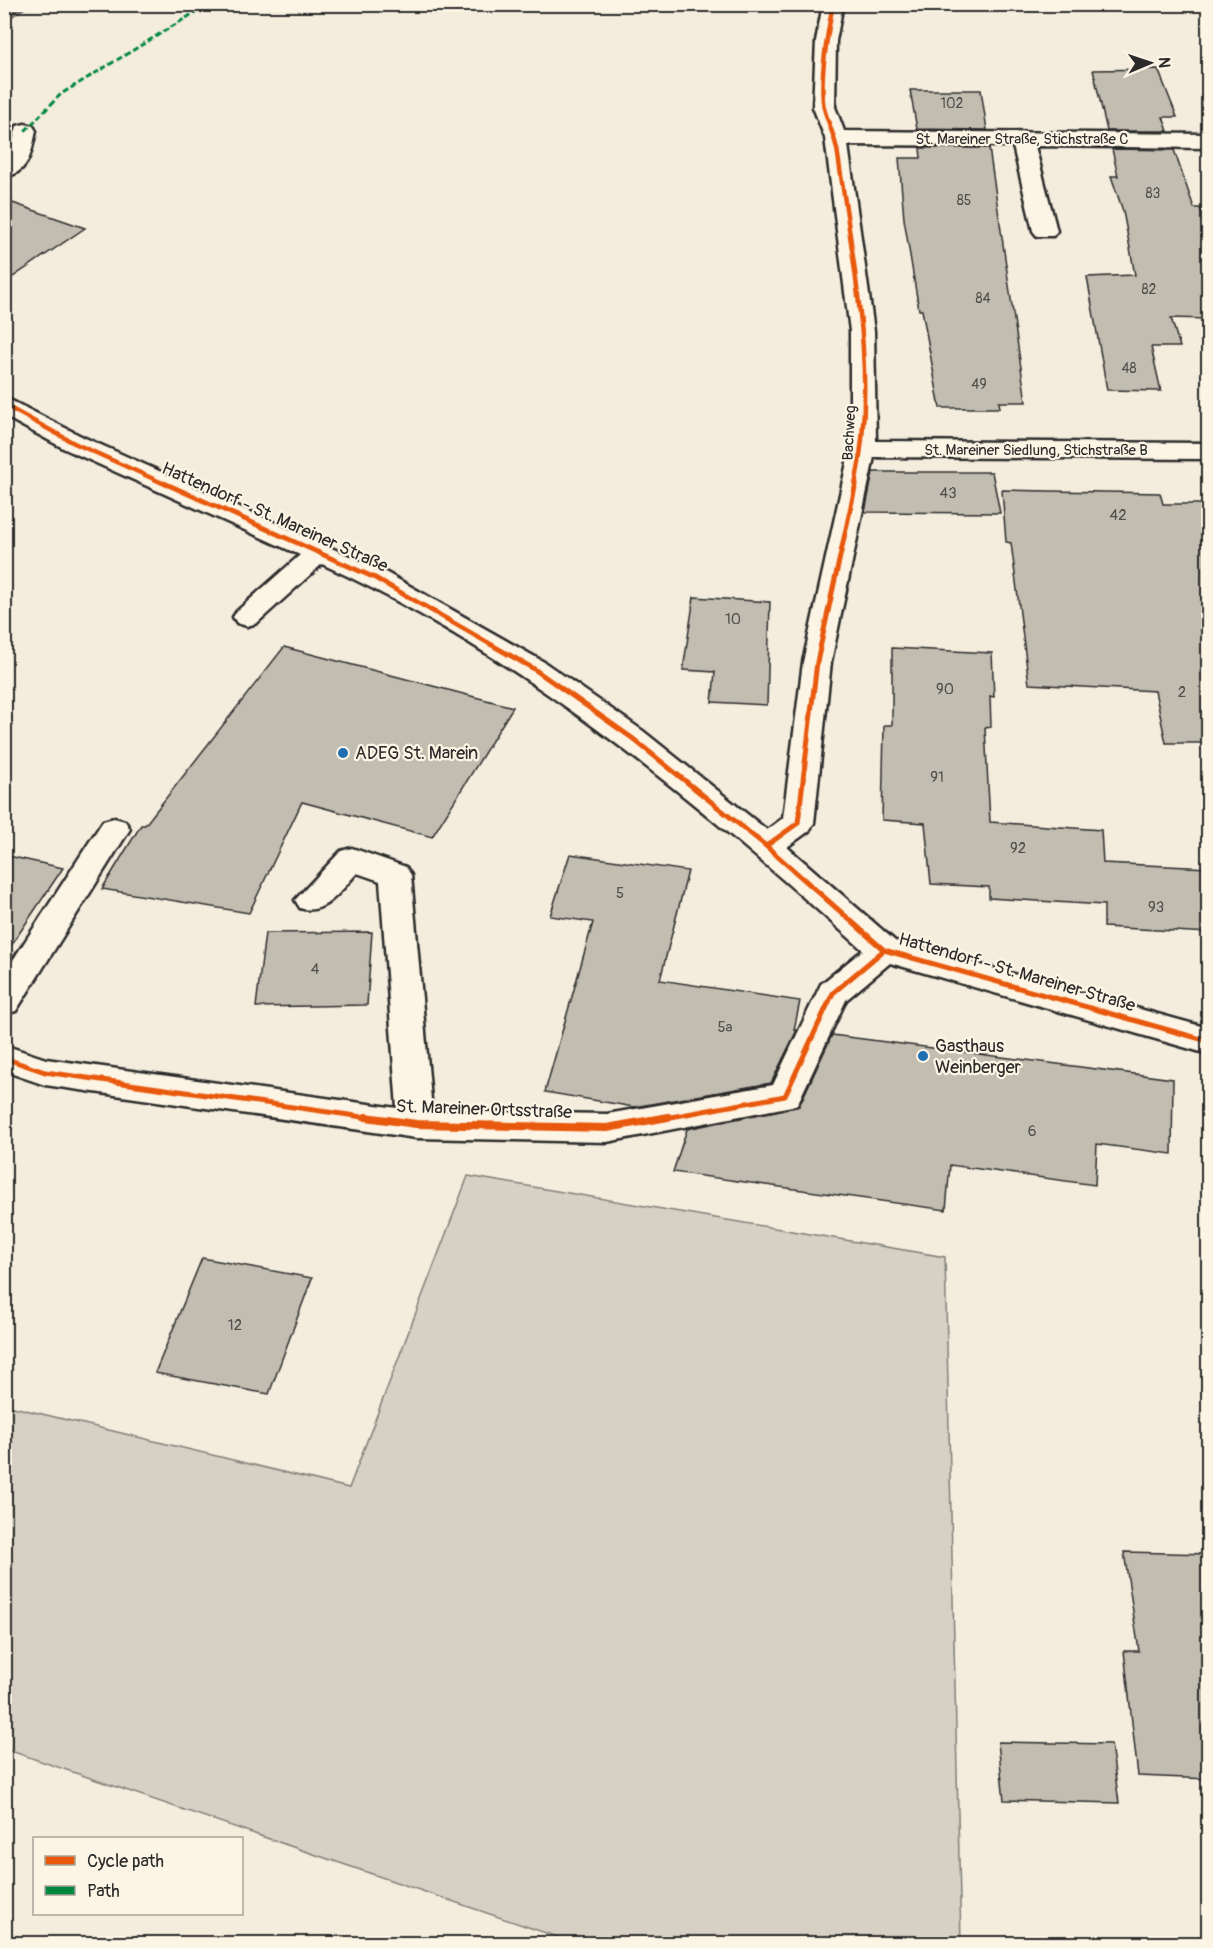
<svg xmlns="http://www.w3.org/2000/svg" width="1213" height="1948" viewBox="0 0 1213 1948" font-family="Pangolin,sans-serif">
  <rect width="100%" height="100%" fill="#f4edde"/>
  <filter id="ink" filterUnits="userSpaceOnUse"><feTurbulence type="fractalNoise" baseFrequency=".0167" numOctaves="2"/><feDisplacementMap in="SourceGraphic" scale="12" xChannelSelector="R" yChannelSelector="G"/><feConvolveMatrix kernelMatrix="1 2 1 2 8 2 1 2 1" color-interpolation-filters="sRGB"/></filter>
  <g filter="url(#ink)">
    <path fill="#d6d1c4" stroke="#807e78" stroke-width="1.5" d="M468,1176l477,81 16,686h-386l-570,-194v-344l344,83z"/>
    <g fill="none" stroke-linecap="round" stroke-linejoin="round">
      <path fill="#7a7771" fill-rule="evenodd" d="M20,4h12l-28,19v-8z"/>
    </g>
    <g fill="#c2bdb1" stroke="#2b2b2b" stroke-width="1.5">
      <path d="M1158,69l19,48h-14l5,14h-61l-14,-61z"/>
      <path d="M910,90h71l6,40 -70,-1z"/>
      <path d="M920,148h69l37,254h-27l1,6h-60l-18,-98h-3l-15,-91 -5,-61h22z"/>
      <path d="M1112,149l62,1 20,58h6l9,23v88l-38,-1 9,29h-29l10,44 -54,-1 -20,-113 48,-2 -12,-64 -12,-35h7z"/>
      <path d="M4,200l81,28 -81,55z"/>
      <path d="M873,472h119l8,41 -135,-1z"/>
      <path d="M1002,490l158,3 3,11h46v239h-43l-11,-52 -126,-7 -18,-141 -5,-1z"/>
      <path d="M694,597l76,5 -3,103 -55,-3 3,-30 -32,-2z"/>
      <path d="M284,647l229,60 -81,130 -130,-35 -53,111 -147,-24 39,-64h4z"/>
      <path d="M892,648l100,5 2,44 -4,-1 1,31 -6,1 5,94 111,8 2,33 106,5v65l-105,-6v-22l-115,-7v-11l-58,-3 -6,-61 -43,-3 2,-95h8z"/>
      <path d="M570,854l118,17 -28,109 140,21 -6,29h3l-26,53 -137,24 -89,-15 48,-170 -43,-6z"/>
      <path d="M4,855l59,13 -59,88z"/>
      <path d="M372,932l-5,73 -111,2 9,-74z"/>
      <path d="M832,1035l341,44 -1,75 -75,-10 -2,41 -145,-20 -4,45 -273,-38 14,-43 112,-23z"/>
      <path d="M202,1258l110,20 -43,116 -114,-21z"/>
      <path d="M1124,1552l85,2v225l-71,-3 -14,-125h15z"/>
      <path d="M998,1742l113,2 8,59 -115,-3z"/>
    </g>
    <g fill="none" stroke-linecap="round" stroke-linejoin="round">
      <defs>
        <g id="minor">
          <path d="M823,4h20l-7,37 -1,66 9,24 364,3v14l-173,-2 22,85 -4,5h-16l-4,-5 -20,-85 -165,-1 26,186 2,110 332,2v16l-334,-2 -43,205 -17,161 -5,8 -22,16 108,94 313,87v26l-318,-91 -44,37 -49,105 -190,37 -191,-4 -371,-53 -41,-14v-26l42,14 351,49 -17,-227 -23,-8c-16,17 -32,43 -57,35l-5,-8 46,-49 11,-3 54,19 5,8 21,236 175,3 166,-29 48,-101 42,-34c-166,-148 -337,-293 -541,-386l-65,59 -10,3 -10,-3 -4,-6 4,-6 63,-56 -235,-106 -61,-33v-19l79,40 302,135 159,90 99,69 124,99 16,-12 20,-156 47,-213v-118l-25,-193 -12,-31 3,-66z"/>
          <path d="M25,124l8,2 3,5c-5,22 -6,40 -32,47v-17l4,-2 9,-33z"/>
          <path d="M114,818l11,3 5,8 -114,182 -12,3v-40l99,-153z"/>
        </g>
      </defs>
      <use href="#minor" stroke="#2b2b2b" stroke-width="5"/>
      <use href="#minor" fill="#fcf5e5" fill-rule="evenodd"/>
      <path stroke="#00873e" stroke-width="3" stroke-dasharray="6 3" stroke-linecap="butt" d="M25,131l36,-37 148,-90"/>
      <defs>
        <g id="cycleway-far2">
          <path d="M833,4c-5,26 -14,79 -9,104 4,16 12,30 14,47 15,106 40,224 17,330"/>
          <path d="M4,405l70,38 93,42"/>
        </g>
        <g id="cycleway-far1">
          <path d="M164,483l211,95 159,91 98,69 134,108 118,104 324,91"/>
          <path d="M766,846l32,-23 19,-161 39,-179"/>
          <path d="M4,1058l41,14 332,47"/>
          <path d="M660,1119l125,-23 48,-103 51,-43"/>
        </g>
        <path id="cycleway" d="M366,1117l50,7 191,4 61,-11"/>
      </defs>
      <use href="#cycleway-far2" stroke="#fcf5e5" stroke-width="8"/>
      <use href="#cycleway-far1" stroke="#fcf5e5" stroke-width="9"/>
      <use href="#cycleway" stroke="#fcf5e5" stroke-width="11"/>
      <use href="#cycleway-far2" stroke="#e8590c" stroke-width="4.5"/>
      <use href="#cycleway-far1" stroke="#e8590c" stroke-width="5"/>
      <use href="#cycleway" stroke="#e8590c" stroke-width="8"/>
    </g>
  </g>
  <g fill="#1f6fb2" stroke="#fcf5e5" stroke-width="2">
    <circle cx="343" cy="753" r="6"/>
    <circle cx="923" cy="1056" r="6"/>
  </g>
  <g text-anchor="middle" stroke-width="4.5" stroke-linejoin="round" paint-order="stroke">
    <g font-size="14" fill="#51504c">
      <text x="952" y="108">102</text>
      <text x="1153" y="198">83</text>
      <text x="964" y="205">85</text>
      <text x="1149" y="294">82</text>
      <text x="983" y="303">84</text>
      <text x="1129" y="373">48</text>
      <text x="979" y="389">49</text>
    </g>
    <g font-size="15" fill="#2b2b2b" stroke="#fcf5e5">
      <text x="1022" y="144">St. Mareiner Straße, Stichstraße C</text>
      <text transform="translate(849 433) rotate(-87)" y="5">Bachweg</text>
      <text x="1036" y="455">St. Mareiner Siedlung, Stichstraße B</text>
    </g>
    <g font-size="15" fill="#51504c">
      <text x="948" y="498">43</text>
      <text x="1118" y="520">42</text>
      <text x="733" y="624">10</text>
      <text x="945" y="694">90</text>
      <text x="1182" y="697">2</text>
      <text x="937" y="782">91</text>
      <text x="1018" y="853">92</text>
      <text x="620" y="898">5</text>
      <text x="1156" y="912">93</text>
      <text x="315" y="974">4</text>
      <text x="725" y="1032">5a</text>
      <text x="1032" y="1136">6</text>
      <text x="235" y="1330">12</text>
    </g>
    <g font-size="18" fill="#2b2b2b" stroke="#fcf5e5">
      <text transform="translate(275 517) rotate(24)" y="6">Hattendorf - St. Mareiner Straße</text>
      <text transform="translate(1017 972) rotate(16)" y="6">Hattendorf - St. Mareiner Straße</text>
      <text transform="translate(484 1109) rotate(2)" y="6">St. Mareiner Ortsstraße</text>
    </g>
    <g font-size="18" fill="#2b2b2b" stroke="#fcf5e5" text-anchor="start">
      <text x="355" y="759">ADEG St. Marein</text>
      <text x="935" y="1052">Gasthaus<tspan x="935" dy="21">Weinberger</tspan></text>
    </g>
  </g>
  <rect width="1213" height="1948" fill="none" stroke="#fcf5e5" stroke-width="24"/>
  <rect x="12" y="12" width="1189" height="1924" fill="none" stroke="#2b2b2b" stroke-width="2" filter="url(#ink)"/>
  <rect x="33" y="1837" width="210" height="78" fill="#fcf5e5" stroke="#a8a49b" stroke-width="1.5"/>
  <rect x="45" y="1856" width="30" height="9" fill="#e8590c" stroke="#a8a49b" stroke-width="1.5"/>
  <text x="87" y="1867" font-size="18" fill="#2b2b2b">Cycle path</text>
  <rect x="45" y="1886" width="30" height="9" fill="#00873e" stroke="#a8a49b" stroke-width="1.5"/>
  <text x="87" y="1897" font-size="18" fill="#2b2b2b">Path</text>
  <g transform="translate(1150 63) rotate(88)" stroke="#fcf5e5" stroke-width="4.5" paint-order="stroke">
  <path d="M0-4.5L10 22L0 15L-10 22Z" fill="#2b2b2b"/>
  <text y="-9" font-size="16" font-weight="bold" text-anchor="middle" fill="#2b2b2b">N</text>
  </g>
</svg>
